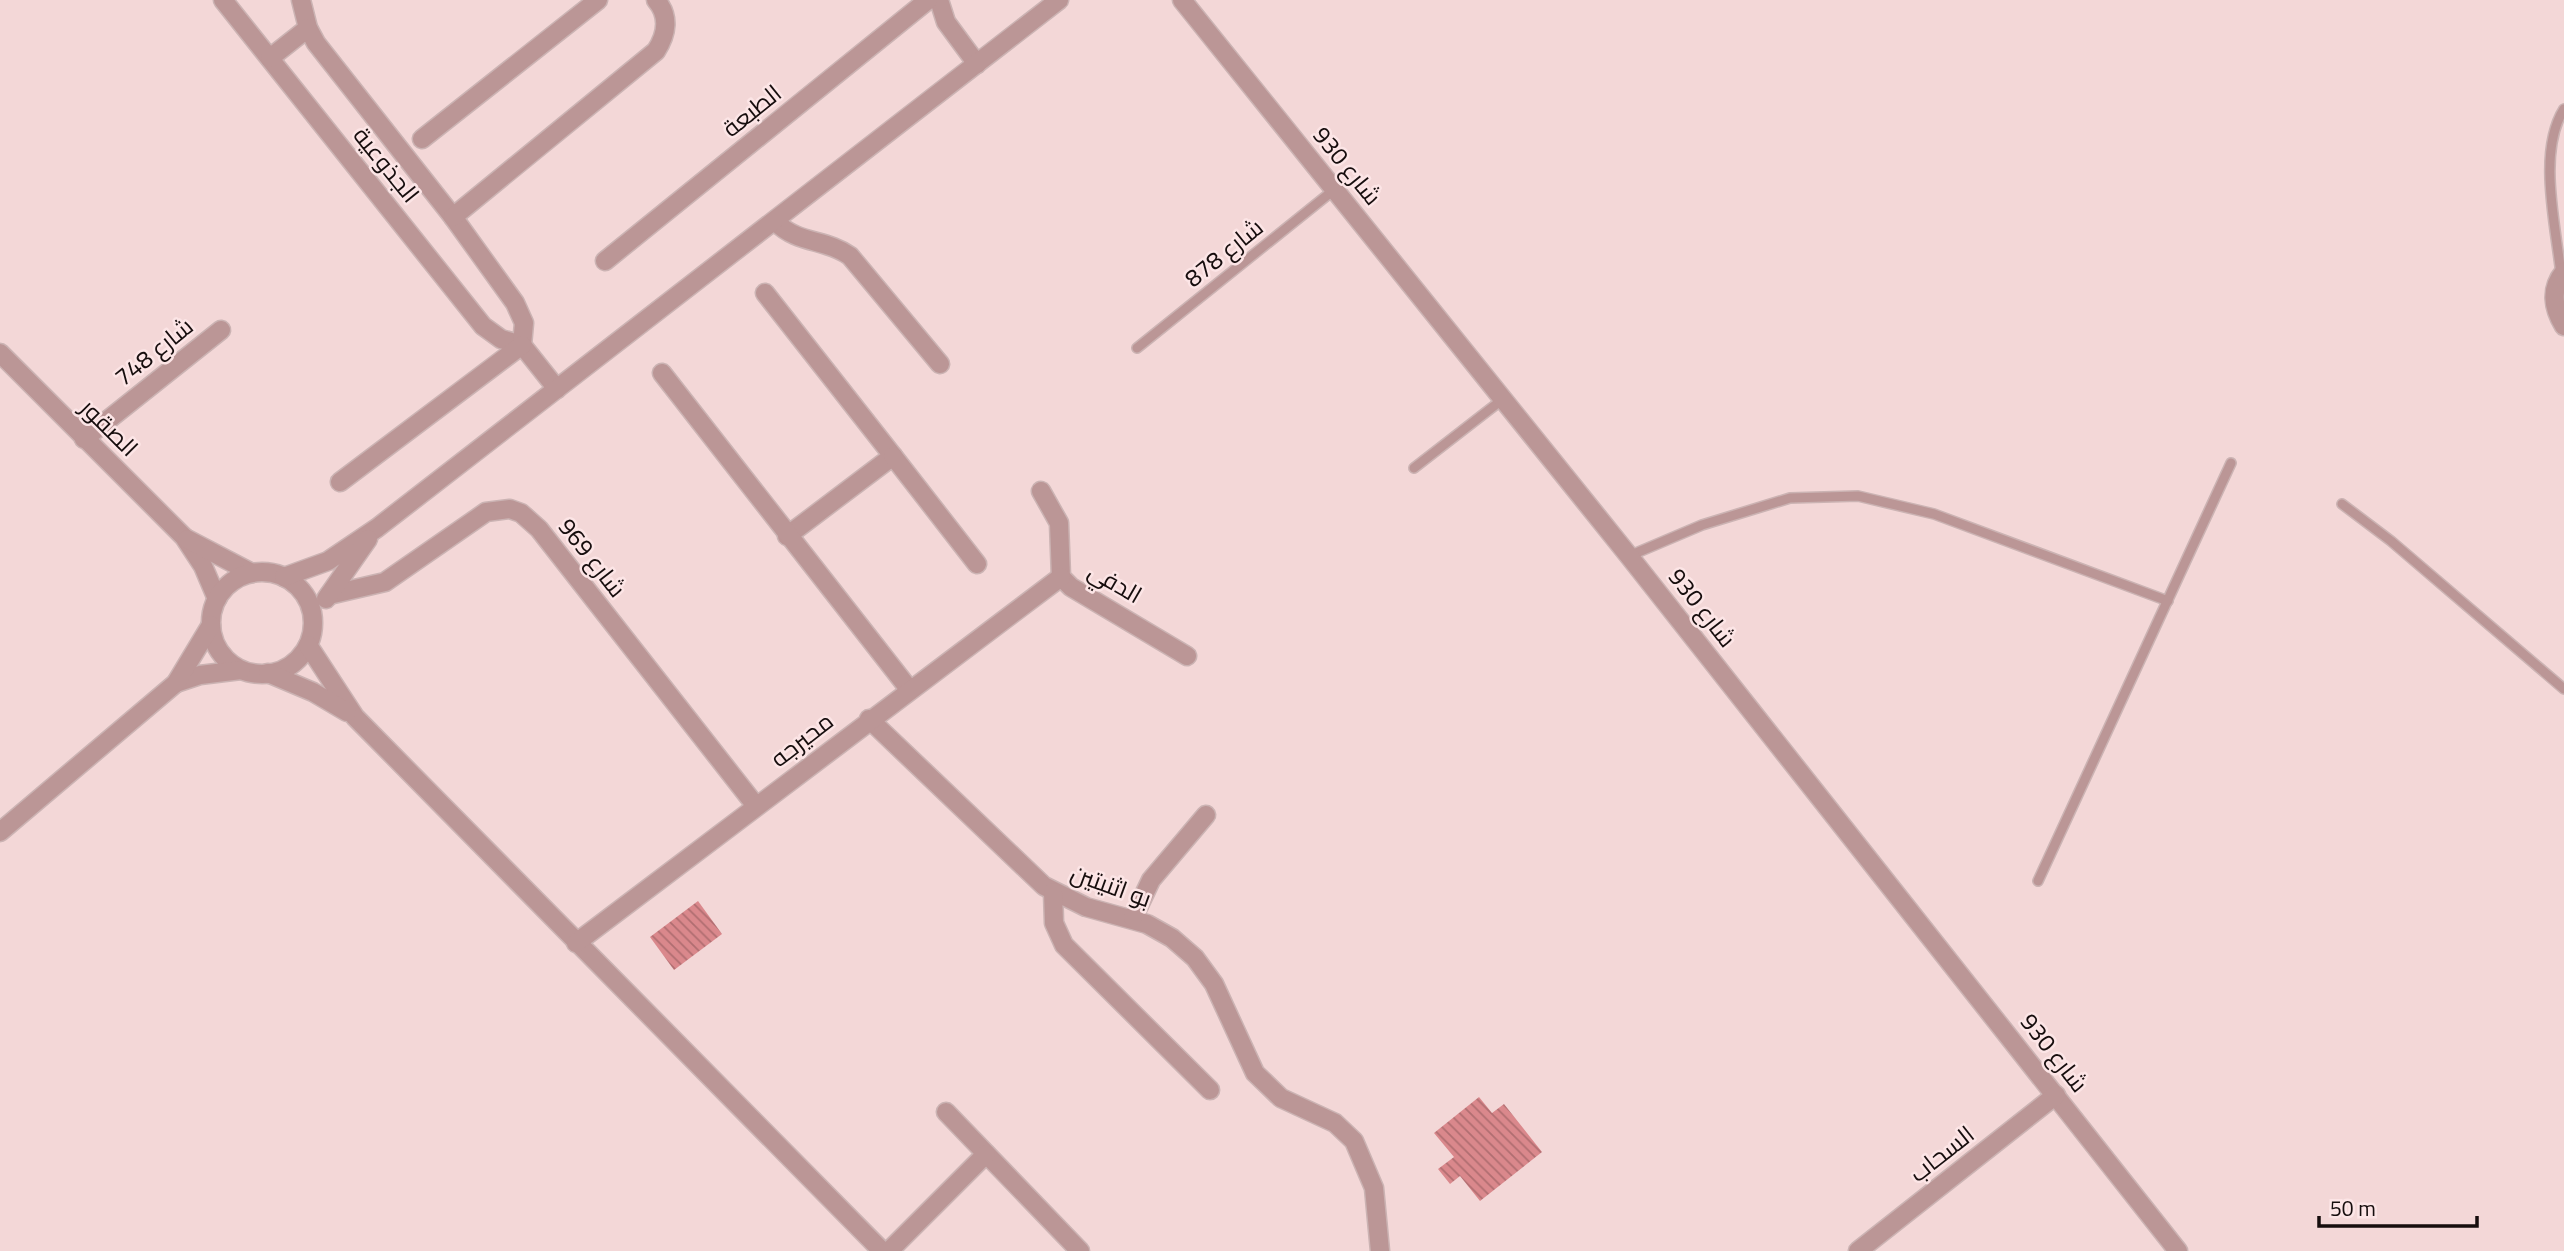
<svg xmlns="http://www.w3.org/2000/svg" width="2564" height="1251" viewBox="0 0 2564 1251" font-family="Georgia,Cairo,serif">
  <defs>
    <pattern id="building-back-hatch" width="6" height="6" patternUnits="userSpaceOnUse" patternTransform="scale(1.75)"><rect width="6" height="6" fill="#da888c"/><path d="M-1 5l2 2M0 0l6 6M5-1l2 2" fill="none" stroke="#b06e71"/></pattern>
  </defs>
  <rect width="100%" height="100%" fill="#f3d7d7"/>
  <g fill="url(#building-back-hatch)">
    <path d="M698,901l24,33 -48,36 -24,-33z"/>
    <path d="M1479,1097l13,16 12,-9 38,48 -62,49 -20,-25 -10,8 -12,-15 16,-12 -20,-24z"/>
  </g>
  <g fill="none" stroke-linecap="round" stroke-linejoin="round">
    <defs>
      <g id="lane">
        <path d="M2561,275c-5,-49 -24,-123 3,-166"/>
        <path d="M1137,348l198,-159"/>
        <path d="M1414,468l89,-69"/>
        <path d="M2342,504l49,37 173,148"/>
        <path d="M1629,556l73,-31 88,-27 68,-2 76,18 234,87"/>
        <path d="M2038,881l193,-418"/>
      </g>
      <g id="street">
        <path d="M223,0l260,326 18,13 21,6 35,44"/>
        <path d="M301,0l7,28 8,15 137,174 62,86 9,20 -2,22"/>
        <path d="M939,0l7,22 31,42"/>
        <path d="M1182,0l447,556 549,695"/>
        <path d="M270,58l38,-30"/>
        <path d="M422,139l176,-139"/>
        <path d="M453,217l203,-166c11,-17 14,-35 0,-51"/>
        <path d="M776,222c21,22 51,17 74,34l90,108"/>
        <path d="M605,261l323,-261"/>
        <path d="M2564,272c-14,17 -11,36 0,54"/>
        <path d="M765,293l128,163 -106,80"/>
        <path d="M0,353l184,184 19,29 14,33"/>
        <path d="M662,373l247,316"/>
        <path d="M84,439l137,-109"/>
        <path d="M893,456l84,108"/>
        <path d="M340,482l182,-137"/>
        <path d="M1041,491l18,32 2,54 10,10 116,69"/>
        <path d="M187,539l65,34"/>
        <circle cx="262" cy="623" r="51"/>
        <path d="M284,577l44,-16 49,-33 682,-528"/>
        <path d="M329,595l56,-13 101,-70 24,-3 11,4 18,16 217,277"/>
        <path d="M326,599l42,-60"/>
        <path d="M308,645l47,72 527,534"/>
        <path d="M268,673l45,19 34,20"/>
        <path d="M176,683l24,-8 41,-5"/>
        <path d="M869,719l175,167 42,21 61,17 25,14 23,20 19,26 41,89 26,25 54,25 19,18 20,47 6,63"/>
        <path d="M0,832l176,-149 35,-58"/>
        <path d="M1053,892l1,31 10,22 146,145"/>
        <path d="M1133,918l18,-38 55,-65"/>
        <path d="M576,943l485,-366"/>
        <path d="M946,1112l134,139"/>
        <path d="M889,1251l97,-97"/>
        <path d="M1858,1251l198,-156"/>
      </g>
    </defs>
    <use href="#lane" stroke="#cbb3b3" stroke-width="12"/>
    <use href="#street" stroke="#cbb3b3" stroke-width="21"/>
    <use href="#lane" stroke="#bb9696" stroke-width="9"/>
    <use href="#street" stroke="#bb9696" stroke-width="18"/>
  </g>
  <g text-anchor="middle" stroke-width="5" stroke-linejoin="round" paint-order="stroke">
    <g font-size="24" fill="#160d0d" stroke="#fce5e6">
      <text transform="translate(752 111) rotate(-39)" y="8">الطبعة</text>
      <text transform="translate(386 165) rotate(51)" y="8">الجذوعية</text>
      <text transform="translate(1347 166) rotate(51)" y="8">شارع 930</text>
      <text transform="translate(1224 253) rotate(-39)" y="8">شارع 878</text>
      <text transform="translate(154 352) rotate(-39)" y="8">شارع 748</text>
      <text transform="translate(109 428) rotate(45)" y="8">الصقور</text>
      <text transform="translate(592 558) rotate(52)" y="8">شارع 969</text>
      <text transform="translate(1115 583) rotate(30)" y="8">الدفي</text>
      <text transform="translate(1702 608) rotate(52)" y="8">شارع 930</text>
      <text transform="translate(802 740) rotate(-38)" y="8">محيرجه</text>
      <text transform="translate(1111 886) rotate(20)" y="8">بو اثنيتين</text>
      <text transform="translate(2054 1053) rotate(52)" y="8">شارع 930</text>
      <text transform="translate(1942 1154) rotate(-38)" y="8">السحاب</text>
    </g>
  </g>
  <path d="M2319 1216v10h158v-10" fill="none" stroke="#160d0d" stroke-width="3.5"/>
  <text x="2330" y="1216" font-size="21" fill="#160d0d" stroke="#fce5e6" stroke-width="5" paint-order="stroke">50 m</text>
</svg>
